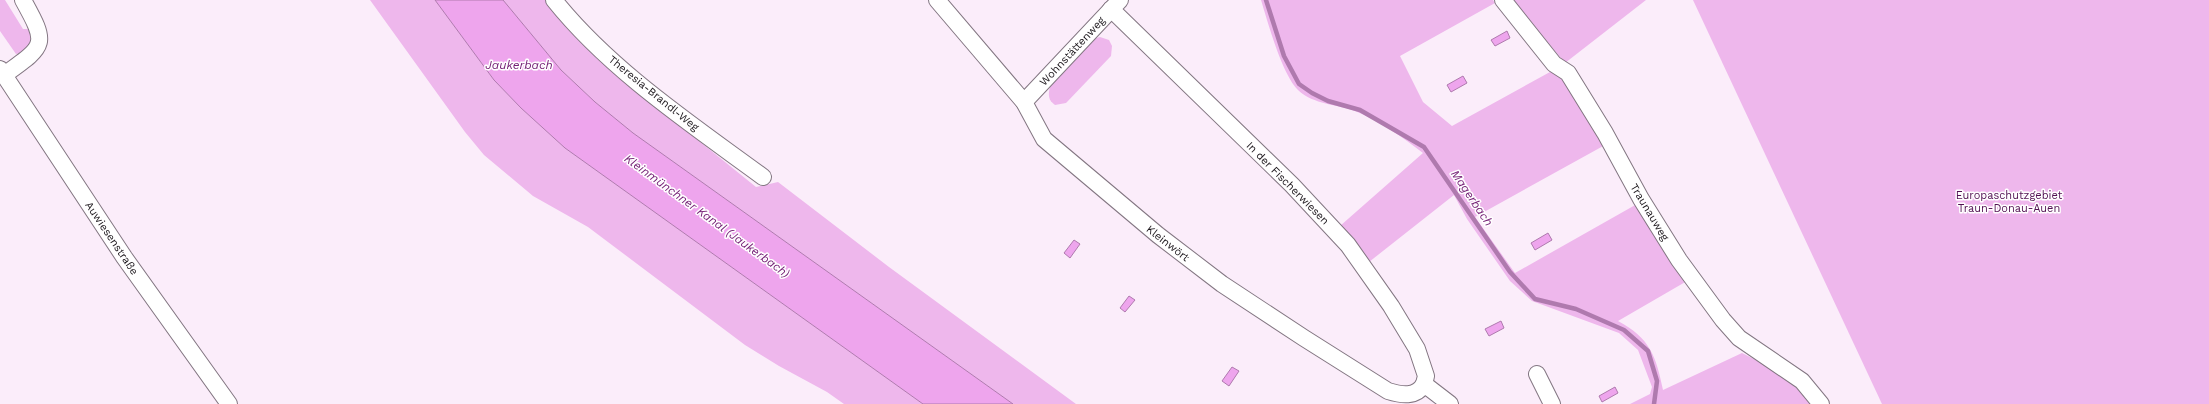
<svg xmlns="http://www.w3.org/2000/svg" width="2209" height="404" viewBox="0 0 2209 404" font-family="'Work Sans',sans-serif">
  <rect width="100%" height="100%" fill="#fbedfa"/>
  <g fill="#eeb7ec">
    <path d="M0,0h5l18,29h6l3,12 -8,11 -8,2 -16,-23z"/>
    <path d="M370,0h65l59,80 27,28 44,40 358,256h-79l-17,-12 -48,-26 -34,-21 -157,-118 -55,-31 -49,-41 -19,-23z"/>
    <path d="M503,0h45l83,86 125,101 22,-5 111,85 187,137h-63l-380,-271 -38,-31 -34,-32z"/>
    <path d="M1261,0h232l2,3 -95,53 23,46 29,24 98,-54 11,2 44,71 -130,72 40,56 122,-69 50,77 -69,40c32,17 38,35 45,69l79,-37 40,20 16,12 16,19h-184l20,-10 2,-7 -14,-37 -19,-17 -87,-32 -22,-20 -43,-62 -13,-24 -85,67 -29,-36 83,-73c-21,-16 -43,-32 -68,-42 -18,-7 -41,-6 -57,-21 -16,-16 -30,-67 -37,-90z"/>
    <path d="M1512,0h134l-81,63z"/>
    <path d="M1693,0h516v404h-327z"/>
    <path d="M1100,37l9,3 3,6 -1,10 -45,47 -11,2c-7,-5 -7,-10 -5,-19l43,-47z"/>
  </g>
  <g fill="#eea5ed" stroke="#af7aae">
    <path d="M435,0h68l58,70 34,32 38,31 380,271h-90l-358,-256 -44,-40 -27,-28z"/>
    <path d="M1507,31l3,7 -15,8 -4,-6z"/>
    <path d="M1463,76l4,7 -16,9 -4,-7z"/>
    <path d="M1548,233l4,7 -17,10 -4,-7z"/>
    <path d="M1074,240l6,4 -10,14 -6,-5z"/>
    <path d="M1129,296l6,4 -10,12 -5,-4z"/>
    <path d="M1501,321l3,7 -15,8 -4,-7z"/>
    <path d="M1232,367l7,4 -10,15 -7,-5z"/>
    <path d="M1615,387l3,6 -16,9 -3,-6z"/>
  </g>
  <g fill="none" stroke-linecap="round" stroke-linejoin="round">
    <path stroke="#af7aae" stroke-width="4.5" d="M1266,0l18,56 15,28 13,9 16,8 32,9 64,37 86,125 25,27 41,10 48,21 24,21 9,30 -3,23"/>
    <defs>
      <g id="minor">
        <path d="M554,0c56,70 137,124 209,177"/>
        <path d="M937,0l87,102 20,37 114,96 64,49 82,54 84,53c13,4 28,7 36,-7l26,20"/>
        <path d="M1503,0l51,64 14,9 37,60 36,66 38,61 44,60 16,18 63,43 19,23"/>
        <path d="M1111,9l181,176 56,60 43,61 26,43 9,27 -2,8"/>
        <path d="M0,69l124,188 105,147"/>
        <path d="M4,75c42,-30 44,-30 19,-75"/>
        <path d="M1024,102l96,-102"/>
        <path d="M1537,374l15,30"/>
      </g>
    </defs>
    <use href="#minor" stroke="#837682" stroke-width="18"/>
    <use href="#minor" stroke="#fff" stroke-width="16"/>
  </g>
  <g text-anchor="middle" stroke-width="3" stroke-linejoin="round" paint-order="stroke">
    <g font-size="11" fill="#1c171c" stroke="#fff">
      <text transform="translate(1072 51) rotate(-47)" y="4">Wohnstättenweg</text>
      <text transform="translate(654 93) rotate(39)" y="4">Theresia-Brandl-Weg</text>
      <text transform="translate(1288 183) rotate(45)" y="4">In der Fischerwiesen</text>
      <text transform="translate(1650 212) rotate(59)" y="4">Traunauweg</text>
      <text transform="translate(112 238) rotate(56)" y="4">Auwiesenstraße</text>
      <text transform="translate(1168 243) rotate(38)" y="4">Kleinwört</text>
    </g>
    <g font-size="11" fill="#510f52" stroke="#fff">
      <text x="2009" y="199">Europaschutzgebiet<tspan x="2009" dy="13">Traun-Donau-Auen</tspan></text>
    </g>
    <g font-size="12" font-style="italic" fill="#762177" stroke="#fff">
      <text x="519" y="69">Jaukerbach</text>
      <text transform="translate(1472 198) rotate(56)" y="4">Magerbach</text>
      <text transform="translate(707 216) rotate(36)" y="4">Kleinmünchner Kanal (Jaukerbach)</text>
    </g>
  </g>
</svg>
